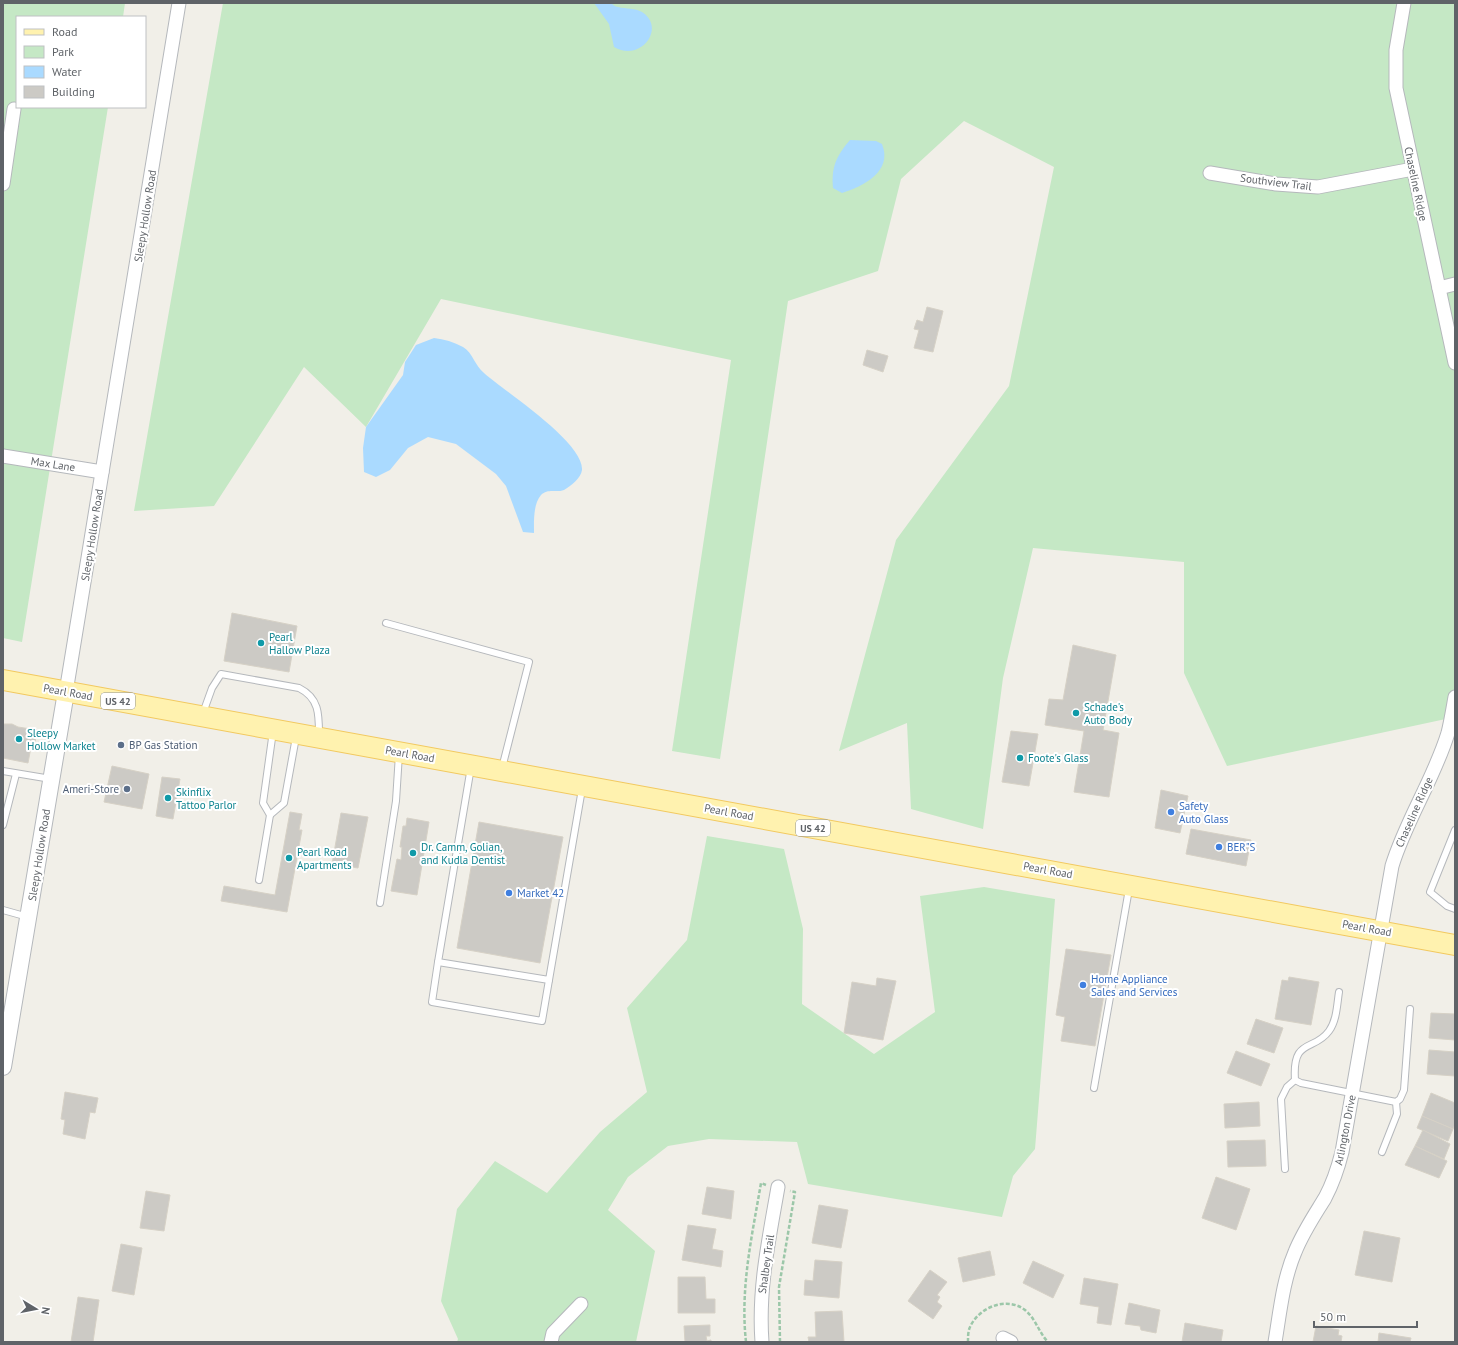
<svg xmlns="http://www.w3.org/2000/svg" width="1458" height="1345" viewBox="0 0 1458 1345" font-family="'PT Sans',sans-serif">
  <rect width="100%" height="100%" fill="#f1efe8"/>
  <g fill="#c5e8c5">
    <path d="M3,3h122l-2,14h-106v90h91l-86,535 -19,-4z"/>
    <path d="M223,3h1232v714l-228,49 -43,-93v-111l-151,-14 -30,130 -20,151 -72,-20 -4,-86 -68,28 57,-211 113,-154 45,-219 -90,-46 -63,58 -23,92 -90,30 -68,458 -48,-8 59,-391 -290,-61 -75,128 -62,-60 -90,139 -80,5z"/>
    <path d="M707,836l77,13 19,80 -1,75 72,50 61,-42 -15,-116 64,-9 71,12 -20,250 -22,27 -11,41 -194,-33 -11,-42 -88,-3 -41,7 -40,31 -20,33 47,41 -19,91h-179l1,-3 -17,-38 16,-92 38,-48 52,32 53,-61 47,-40 -20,-84 60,-68z"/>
  </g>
  <g fill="#aadaff">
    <path d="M594,3c5,0 11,-1 16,0 3,1 5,4 8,4 8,2 17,1 24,5 25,16 -2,51 -28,35l-5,-23z"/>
    <path d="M850,140l26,1 6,3c11,27 -18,42 -40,49l-9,-5c-2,-20 3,-32 17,-48z"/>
    <path d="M434,338c10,1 20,4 29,9 10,6 12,19 21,26 20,18 100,69 98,97 -1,8 -11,16 -18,20 -8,3 -16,-2 -23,5 -8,9 -7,27 -7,38l-11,-1 -17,-46 -10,-12 -40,-30 -28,-7 -20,11 -18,22 -14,7 -12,-5 -1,-24 3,-21 37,-52 2,-13 11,-17z"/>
  </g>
  <g fill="#cccac5" stroke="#d6d1c6">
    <path d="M927,307l16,4 -10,41 -19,-4 5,-18 -5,-1 3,-9 6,2z"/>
    <path d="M867,350l21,6 -5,16 -20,-7z"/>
    <path d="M232,613l65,13 -8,46 -65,-11z"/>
    <path d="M1073,645l43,10 -13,75 16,3 -10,64 -35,-5 10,-61 -39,-6 4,-26 14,1z"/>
    <path d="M3,724h9l6,3 19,3 -3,18 -3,-1 -3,16 -25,-5z"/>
    <path d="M1011,731l27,3 -9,52 -27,-4z"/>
    <path d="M112,766l37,8 -7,35 -38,-7z"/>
    <path d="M162,777l18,2 -7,40 -17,-3z"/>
    <path d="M1161,790l27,6 -8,37 -25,-5z"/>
    <path d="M290,812l12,2 -3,16h3l-15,82 -66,-11 3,-15 51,9z"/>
    <path d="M341,813l27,4 -10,51 -26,-4z"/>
    <path d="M407,818l22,4 -12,73 -26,-4 6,-32 4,1 1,-13h-2l3,-21h3z"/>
    <path d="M479,822l84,15 -23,126 -83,-15z"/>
    <path d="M1191,829l60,11 -5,26 -60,-12z"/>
    <path d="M1066,949l45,6 -16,91 -34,-5 4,-24 -9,-2z"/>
    <path d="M1289,977l30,5 -8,43 -36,-6 7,-39 6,1z"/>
    <path d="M877,978l19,3 -13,59 -39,-7 8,-51 24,4z"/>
    <path d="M1431,1013l24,1v26l-26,-2z"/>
    <path d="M1256,1019l27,9 -9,25 -27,-9z"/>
    <path d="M1429,1050l26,2v24l-28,-2z"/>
    <path d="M1236,1051l34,13 -9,22 -34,-13z"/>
    <path d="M65,1092l33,6 -3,15 -5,-1 -5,27 -22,-5 2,-14 -4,-1z"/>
    <path d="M1431,1093l24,10v21l-2,5 -31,-13z"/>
    <path d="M1259,1102l1,24 -35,2 -1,-24z"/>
    <path d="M1422,1116l31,13 -5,12 -31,-13z"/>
    <path d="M1423,1130l27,14 -6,15 -29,-13z"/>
    <path d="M1265,1140l1,26 -38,1 -1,-26z"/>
    <path d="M1415,1146l32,15 -8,17 -34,-13z"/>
    <path d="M1216,1177l34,12 -14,41 -34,-12z"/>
    <path d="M707,1187l27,4 -3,28 -29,-5z"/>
    <path d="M146,1191l24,4 -6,36 -24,-3z"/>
    <path d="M819,1205l29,5 -7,38 -29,-5z"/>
    <path d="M688,1225l28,4 -4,20 11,2 -2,16 -39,-7z"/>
    <path d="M1364,1231l36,7 -8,44 -37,-7z"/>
    <path d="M121,1244l21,4 -8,47 -22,-4z"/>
    <path d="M990,1251l5,24 -32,7 -5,-24z"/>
    <path d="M815,1260l27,2 -3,36 -35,-3 1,-15 8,1z"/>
    <path d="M1033,1261l31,14 -11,23 -30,-15z"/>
    <path d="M930,1270l17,12 -10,13 3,2 -3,5 5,4 -9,13 -25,-18z"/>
    <path d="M678,1277h27l1,22h9v14h-37z"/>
    <path d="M1084,1278l34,6 -7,41 -14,-2 2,-16 -19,-3z"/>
    <path d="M78,1297l21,3 -6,42h-22z"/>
    <path d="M1129,1303l31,7 -4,23 -15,-3 -1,-4 -15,-2z"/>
    <path d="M842,1311l2,31h-35l-1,-5h8l-1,-25z"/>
    <path d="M1185,1323l38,7 -2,12h-39z"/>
    <path d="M710,1325v11h-4l1,5 4,-1v2h-26l-1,-16z"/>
    <path d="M1316,1326l23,4 -1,5 4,1 -1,6h-28z"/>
    <path d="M1379,1333l32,5 -1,4h-32z"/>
  </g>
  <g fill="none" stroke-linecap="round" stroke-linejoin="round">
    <defs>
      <g id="service">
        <path d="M386,623l143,39 -27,106"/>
        <path d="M203,713l9,-25 9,-14 78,14c20,10 20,26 20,46"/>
        <path d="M471,767l-33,195 111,18 33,-191"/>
        <path d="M3,771l48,8"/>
        <path d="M270,815l14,-12 12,-66"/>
        <path d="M3,825l13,-51"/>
        <path d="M1455,830l-25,62 17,14 8,3"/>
        <path d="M259,880l11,-65 -7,-12 10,-72"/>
        <path d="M380,903l16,-102 3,-47"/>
        <path d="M3,910l25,7"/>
        <path d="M438,962l-6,40 110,19 7,-41"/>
        <path d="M1339,992c-2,12 -2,28 -10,39 -15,21 -37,6 -34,49l6,3 95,19 4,-3 4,-9 6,-81"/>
        <path d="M1094,1088l35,-199"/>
        <path d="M1382,1152l15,-38 -1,-12"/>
        <path d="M1285,1169l-4,-70 6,-12 8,-7"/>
      </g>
      <g id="minor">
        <path d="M1404,3l-8,47v38l59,275"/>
        <path d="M1210,173l66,11 42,3 95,-18"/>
        <path d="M3,184l11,-75"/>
        <path d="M1439,288l16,-4"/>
        <path d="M3,456l99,16"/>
        <path d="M66,692l113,-689"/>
        <path d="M1003,1338l8,4"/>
        <path d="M551,1342l2,-9 28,-29"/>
        <path d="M762,1342c-4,-53 7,-103 16,-155"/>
        <path d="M1275,1342c5,-30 8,-62 20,-90 8,-20 19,-36 30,-54 8,-15 13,-30 17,-46l50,-286c14,-46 42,-87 56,-133 3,-12 5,-25 7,-36"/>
      </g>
      <path id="tertiary" d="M3,1067l63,-375"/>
      <path id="primary" d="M3,680l1452,265"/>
    </defs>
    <use href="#service" stroke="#b5b8bc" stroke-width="8"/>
    <use href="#minor" stroke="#b5b8bc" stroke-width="15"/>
    <use href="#tertiary" stroke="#b5b8bc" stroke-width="18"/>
    <use href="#primary" stroke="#f2c960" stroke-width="22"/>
    <g stroke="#9cc7a9" stroke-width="2.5" stroke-dasharray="4 2" stroke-linecap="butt">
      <path d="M746,1342c-6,-54 6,-106 15,-159l5,2"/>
      <path d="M780,1342l-1,-55 16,-95 -5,-1"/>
      <path d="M968,1342c0,-5 0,-11 2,-15 9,-20 37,-31 55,-17 11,9 14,23 23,32"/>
    </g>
    <use href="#service" stroke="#fff" stroke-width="6"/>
    <use href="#minor" stroke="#fff" stroke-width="13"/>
    <use href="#tertiary" stroke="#fff" stroke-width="16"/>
    <use href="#primary" stroke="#fff2af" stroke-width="20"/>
  </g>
  <g fill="#0f9aa8" stroke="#fff" stroke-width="1.5">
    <circle cx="261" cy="643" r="4"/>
    <circle cx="1076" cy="713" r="4"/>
    <circle cx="19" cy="739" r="4"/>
    <circle cx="1020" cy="758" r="4"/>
    <circle cx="168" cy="798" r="4"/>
    <circle cx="413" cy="853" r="4"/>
    <circle cx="289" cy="858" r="4"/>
  </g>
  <g fill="#5c6f8a" stroke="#fff" stroke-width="1.5">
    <circle cx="121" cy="745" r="4"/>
    <circle cx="127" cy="789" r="4"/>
  </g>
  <g fill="#3f7fe0" stroke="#fff" stroke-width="1.5">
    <circle cx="1171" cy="812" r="4"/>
    <circle cx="1219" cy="847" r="4"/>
    <circle cx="509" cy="893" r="4"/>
    <circle cx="1083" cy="985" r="4"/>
  </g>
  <g text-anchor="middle" stroke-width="4" stroke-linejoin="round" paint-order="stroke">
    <g fill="#fff" stroke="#8f9295" stroke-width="1">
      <rect x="101" y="693" width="34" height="16" rx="3"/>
      <rect x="796" y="820" width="34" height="16" rx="3"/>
    </g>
    <g font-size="10" font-weight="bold" fill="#5f6368">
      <text x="118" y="705">US 42</text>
      <text x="813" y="832">US 42</text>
    </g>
    <g font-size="11" fill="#5f6368" stroke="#fff">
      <text transform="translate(1276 182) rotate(7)" y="4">Southview Trail</text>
      <text transform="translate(1416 184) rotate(78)" y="4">Chaseline Ridge</text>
      <text transform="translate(145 216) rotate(-81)" y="4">Sleepy Hollow Road</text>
      <text transform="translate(53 464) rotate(9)" y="4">Max Lane</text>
      <text transform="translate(92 535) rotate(-81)" y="4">Sleepy Hollow Road</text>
      <text transform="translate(68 692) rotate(10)" y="4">Pearl Road</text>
      <text transform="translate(410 754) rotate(10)" y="4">Pearl Road</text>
      <text transform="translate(729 812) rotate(10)" y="4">Pearl Road</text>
      <text transform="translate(1414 812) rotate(-66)" y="4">Chaseline Ridge</text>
      <text transform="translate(39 855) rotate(-81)" y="4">Sleepy Hollow Road</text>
      <text transform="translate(1048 870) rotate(10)" y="4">Pearl Road</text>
      <text transform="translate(1367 928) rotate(10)" y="4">Pearl Road</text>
      <text transform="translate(1345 1130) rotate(-79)" y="4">Arlington Drive</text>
      <text transform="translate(766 1264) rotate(-82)" y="4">Shalbey Trail</text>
    </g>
    <g font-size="11" fill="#0d838f" stroke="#fff" text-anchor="start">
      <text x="269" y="641">Pearl<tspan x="269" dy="13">Hallow Plaza</tspan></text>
      <text x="1084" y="711">Schade's<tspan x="1084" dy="13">Auto Body</tspan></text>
      <text x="27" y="737">Sleepy<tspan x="27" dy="13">Hollow Market</tspan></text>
      <text x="1028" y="762">Foote's Glass</text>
      <text x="176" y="796">Skinflix<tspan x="176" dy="13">Tattoo Parlor</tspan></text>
      <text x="421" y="851">Dr. Camm, Golian,<tspan x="421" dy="13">and Kudla Dentist</tspan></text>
      <text x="297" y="856">Pearl Road<tspan x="297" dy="13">Apartments</tspan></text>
    </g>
    <g font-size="11" fill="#4e5e75" stroke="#fff" text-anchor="start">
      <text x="129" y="749">BP Gas Station</text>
      <text x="119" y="793" text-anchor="end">Ameri-Store</text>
    </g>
    <g font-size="11" fill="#366cbe" stroke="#fff" text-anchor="start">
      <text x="1179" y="810">Safety<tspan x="1179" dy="13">Auto Glass</tspan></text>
      <text x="1227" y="851">BER"S</text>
      <text x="517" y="897">Market 42</text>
      <text x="1091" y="983">Home Appliance<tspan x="1091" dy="13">Sales and Services</tspan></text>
    </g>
  </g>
  <rect width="1458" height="1345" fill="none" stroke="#5f6368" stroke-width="8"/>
  <rect x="16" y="16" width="130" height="92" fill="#ffffff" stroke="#bfc1c3"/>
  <rect x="24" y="29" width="20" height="6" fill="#fff2af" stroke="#bfc1c3"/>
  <text x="52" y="36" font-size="12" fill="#5f6368">Road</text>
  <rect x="24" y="46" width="20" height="12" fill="#c5e8c5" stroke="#bfc1c3"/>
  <text x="52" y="56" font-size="12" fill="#5f6368">Park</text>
  <rect x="24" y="66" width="20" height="12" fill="#aadaff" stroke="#bfc1c3"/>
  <text x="52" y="76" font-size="12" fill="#5f6368">Water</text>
  <rect x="24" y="86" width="20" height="12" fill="#cccac5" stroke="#bfc1c3"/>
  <text x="52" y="96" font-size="12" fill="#5f6368">Building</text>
  <g transform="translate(36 1309) rotate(100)" stroke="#ffffff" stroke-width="3" paint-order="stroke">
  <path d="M0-3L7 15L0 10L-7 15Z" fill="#5f6368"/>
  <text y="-6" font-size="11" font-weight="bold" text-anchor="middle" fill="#5f6368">N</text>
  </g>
  <path d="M1314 1321v6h103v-6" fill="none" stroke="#5f6368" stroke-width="2"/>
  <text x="1320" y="1321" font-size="12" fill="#5f6368" stroke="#ffffff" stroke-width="3" paint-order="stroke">50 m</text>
</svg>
